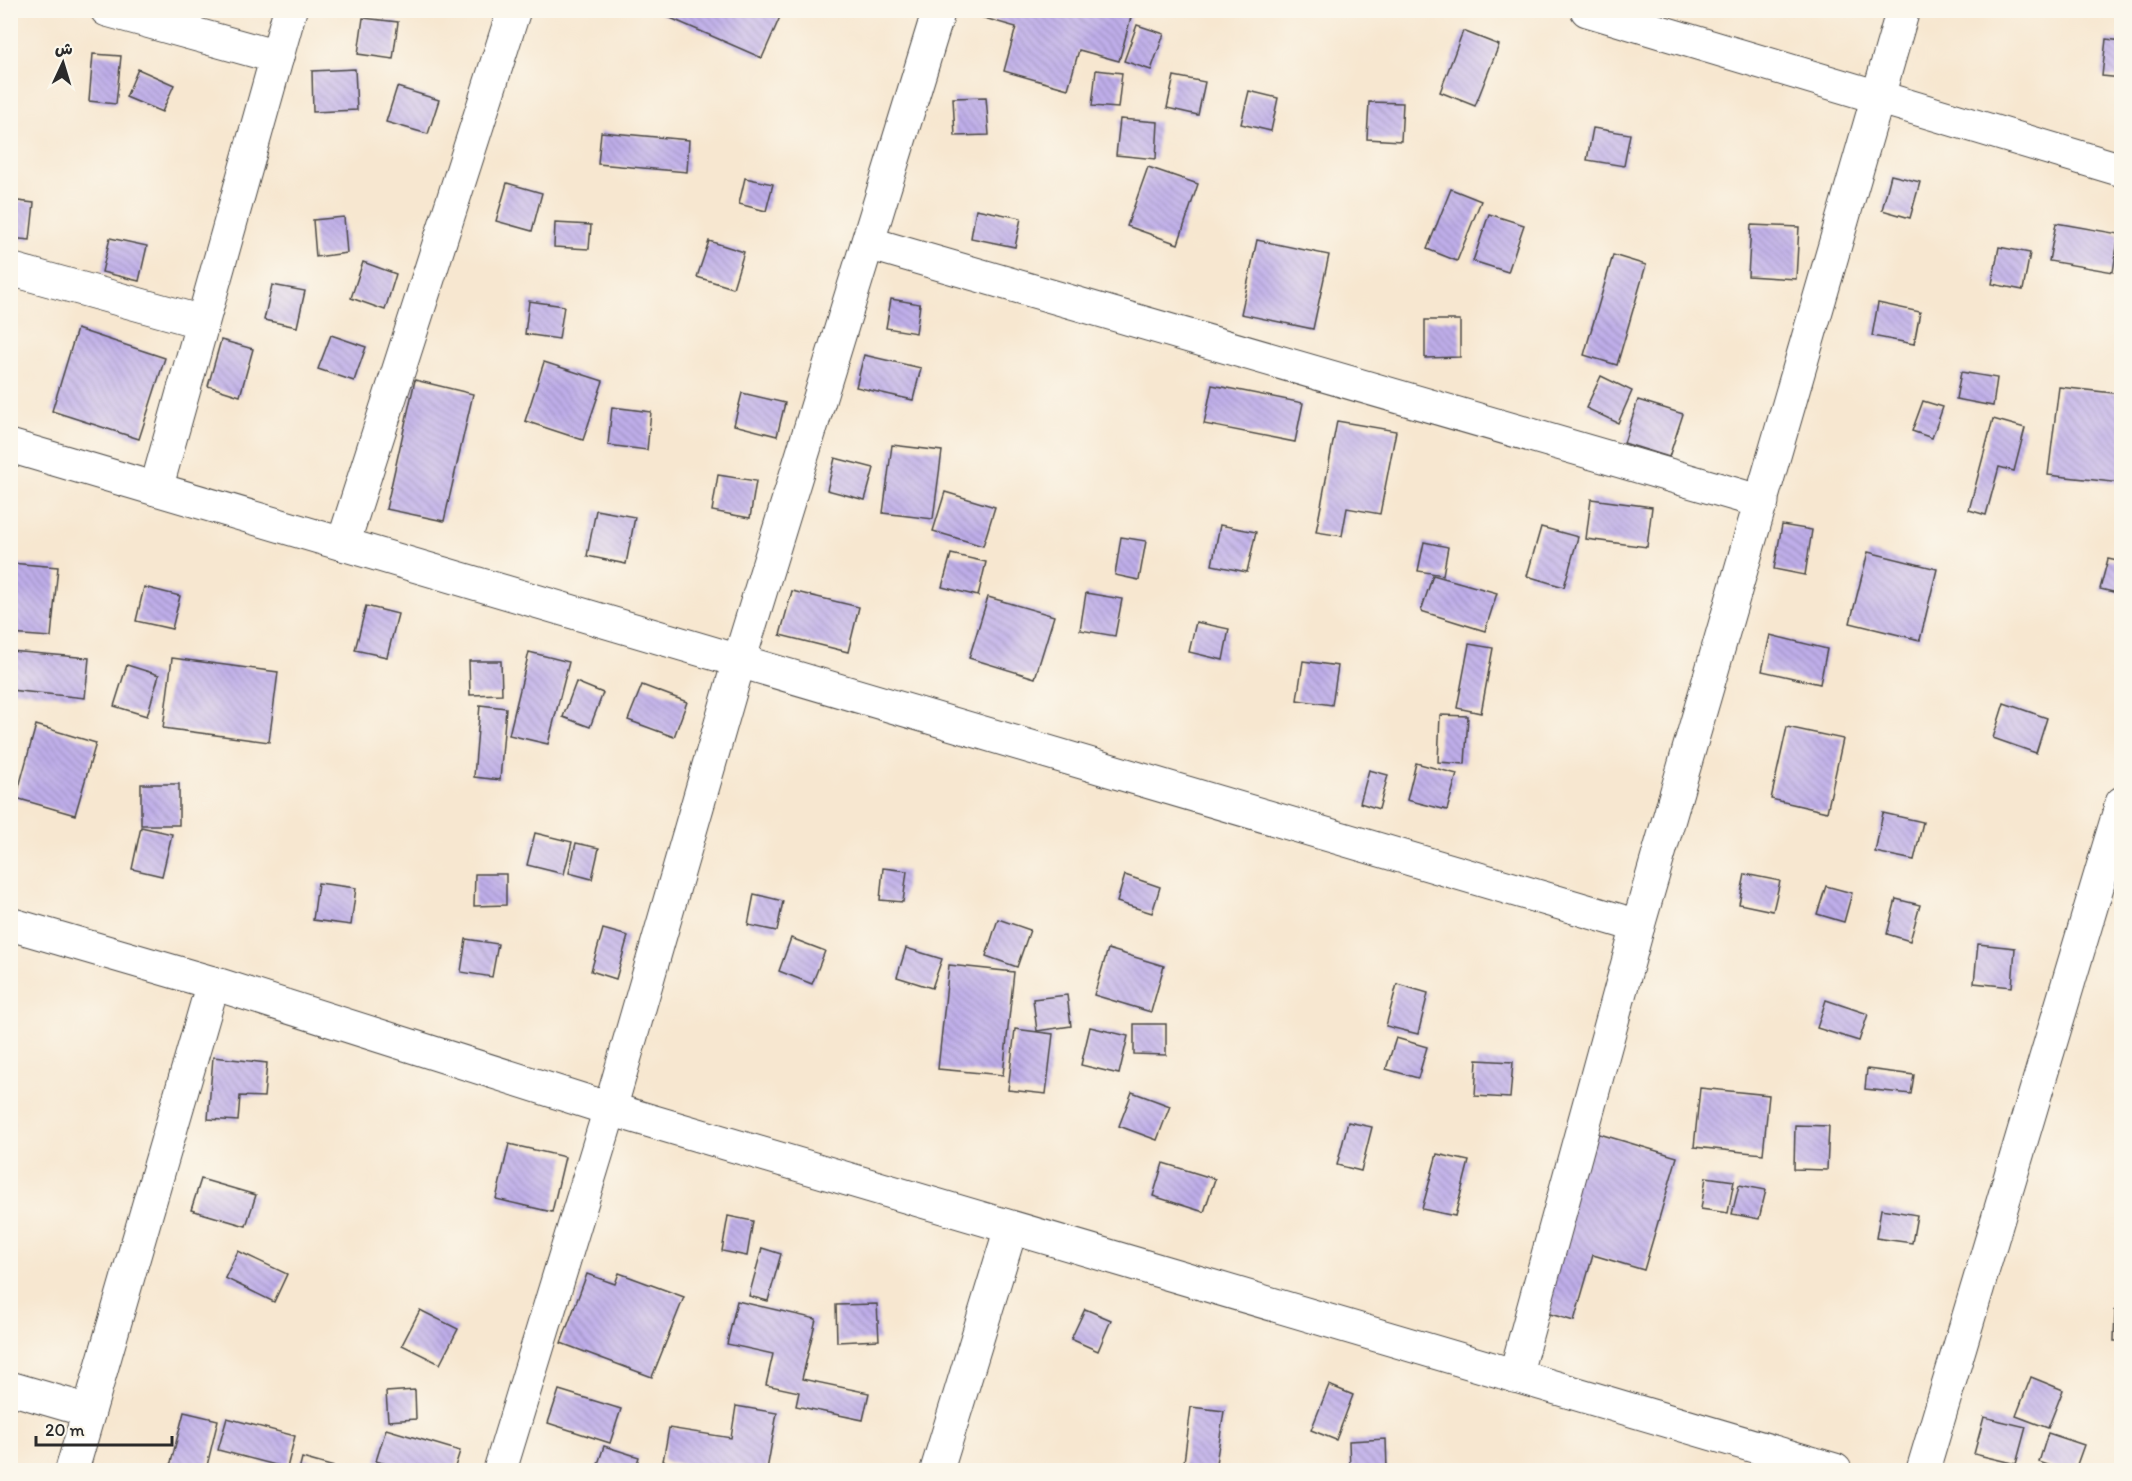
<svg xmlns="http://www.w3.org/2000/svg" width="2132" height="1481" viewBox="0 0 2132 1481" font-family="Itim,'Playpen Sans Arabic',sans-serif">
  <defs>
    <pattern id="building-back-hatch" width="6" height="6" patternUnits="userSpaceOnUse" patternTransform="scale(1.5)"><rect width="6" height="6" fill="#bfaeea"/><path d="M-1 5l2 2M0 0l6 6M5-1l2 2" fill="none" stroke="#9b8ebe"/></pattern>
  </defs>
  <rect width="100%" height="100%" fill="#fbf7ec"/>
  <filter id="ink" filterUnits="userSpaceOnUse"><feTurbulence type="fractalNoise" baseFrequency=".0167" numOctaves="2"/><feDisplacementMap in="SourceGraphic" scale="12" xChannelSelector="R" yChannelSelector="G"/><feConvolveMatrix kernelMatrix="1 2 1 2 8 2 1 2 1" color-interpolation-filters="sRGB"/></filter>
  <filter id="wash" filterUnits="userSpaceOnUse"><feTurbulence type="fractalNoise" baseFrequency=".008" numOctaves="4" result="noise"/><feDisplacementMap in="SourceGraphic" scale="24" xChannelSelector="R" yChannelSelector="G"/><feGaussianBlur stdDeviation="1.35" result="paint"/><feColorMatrix in="noise" values="0 0 0 0 0 0 0 0 0 0 0 0 0 0 0 0 0 1.4 0 .05"/><feComposite in="paint" operator="in"/></filter>
  <g filter="url(#wash)">
    <rect width="100%" height="100%" fill="#f7e7d0"/>
    <g id="blocks">
      <g fill="url(#building-back-hatch)">
        <path d="M427,10h25l-3,8z"/>
        <path d="M652,10h131l-21,48z"/>
        <path d="M964,10h169l-14,51 -40,-11 -11,39 -64,-18 12,-44 -53,-15z"/>
        <path d="M363,18l35,4 -5,37 -35,-5z"/>
        <path d="M1137,25l27,9 -13,36 -27,-9z"/>
        <path d="M1463,31l36,14 -24,61 -35,-14z"/>
        <path d="M2106,39l16,2v37l-20,-2z"/>
        <path d="M93,54l28,2 -5,48 -27,-3z"/>
        <path d="M138,69l36,16 -12,27 -36,-15z"/>
        <path d="M355,69l2,41 -44,2 -1,-41z"/>
        <path d="M1096,70l26,3 -4,35 -26,-2z"/>
        <path d="M1174,76l31,6 -7,33 -31,-7z"/>
        <path d="M397,87l42,13 -11,34 -42,-12z"/>
        <path d="M1249,91l29,7 -7,33 -30,-7z"/>
        <path d="M986,97l3,38 -34,1 -2,-38z"/>
        <path d="M1369,102l34,1 -2,38 -34,-2z"/>
        <path d="M1120,119l38,3 -2,37 -40,-4z"/>
        <path d="M1593,128l37,6 -6,32 -37,-6z"/>
        <path d="M601,132l88,8 -2,32 -89,-8z"/>
        <path d="M1148,167l50,17 -20,60 -51,-18z"/>
        <path d="M1891,175l29,7 -10,36 -28,-8z"/>
        <path d="M745,178l28,6 -7,27 -27,-7z"/>
        <path d="M507,183l35,10 -10,38 -36,-10z"/>
        <path d="M1451,189l30,12 -24,60 -30,-12z"/>
        <path d="M10,200l24,3 -4,37 -20,-2z"/>
        <path d="M976,209l45,9 -6,29 -44,-9z"/>
        <path d="M1489,214l35,11 -16,47 -35,-11z"/>
        <path d="M344,217l3,36 -31,4 -3,-37z"/>
        <path d="M555,223l36,2 -2,24 -35,-2z"/>
        <path d="M2056,223l63,11 -6,38 -64,-11z"/>
        <path d="M1751,225l48,2 -3,52 -48,-3z"/>
        <path d="M110,238l37,8 -8,35 -37,-9z"/>
        <path d="M1257,240l72,15 -16,74 -72,-15z"/>
        <path d="M709,241l35,11 -11,36 -36,-11z"/>
        <path d="M1999,247l31,6 -7,37 -31,-6z"/>
        <path d="M1613,255l33,10 -29,100 -33,-10z"/>
        <path d="M363,262l33,12 -11,36 -34,-12z"/>
        <path d="M272,285l33,6 -8,36 -33,-7z"/>
        <path d="M891,299l29,5 -4,29 -30,-5z"/>
        <path d="M529,301l35,5 -5,33 -34,-5z"/>
        <path d="M1878,303l42,9 -6,32 -42,-8z"/>
        <path d="M1425,320h35v37l-35,1z"/>
        <path d="M77,329l88,29 -26,81 -87,-28z"/>
        <path d="M331,335l35,12 -12,34 -36,-12z"/>
        <path d="M221,340l32,9 -13,47 -32,-10z"/>
        <path d="M864,355l57,13 -8,32 -57,-13z"/>
        <path d="M544,362l59,19 -20,59 -58,-19z"/>
        <path d="M1961,372l36,6 -4,28 -37,-7z"/>
        <path d="M1601,376l31,15 -14,32 -32,-15z"/>
        <path d="M415,380l58,14 -29,127 -58,-12z"/>
        <path d="M1212,385l91,18 -8,39 -91,-18z"/>
        <path d="M2059,387l63,7v89l-74,-8z"/>
        <path d="M742,393l43,10 -8,33 -43,-11z"/>
        <path d="M1638,400l45,14 -14,43 -45,-14z"/>
        <path d="M1923,401l20,6 -11,31 -20,-7z"/>
        <path d="M612,407l39,5 -4,38 -39,-5z"/>
        <path d="M1993,419l32,9 -11,43 -15,-4 -13,48 -17,-5z"/>
        <path d="M1337,421l59,10 -16,83 -33,-6 -5,28 -26,-4z"/>
        <path d="M892,445l50,6 -9,68 -50,-6z"/>
        <path d="M835,458l39,10 -9,32 -38,-10z"/>
        <path d="M718,475l38,6 -6,37 -38,-7z"/>
        <path d="M945,492l50,15 -12,39 -50,-15z"/>
        <path d="M1591,499l61,8 -5,40 -61,-8z"/>
        <path d="M596,510l39,7 -9,47 -39,-8z"/>
        <path d="M1220,525l36,7 -9,40 -35,-7z"/>
        <path d="M1782,525l30,5 -7,45 -31,-6z"/>
        <path d="M1541,527l37,10 -14,50 -37,-11z"/>
        <path d="M1121,537l25,4 -7,39 -24,-5z"/>
        <path d="M1424,542l24,5 -5,28 -25,-4z"/>
        <path d="M1868,552l69,17 -17,71 -70,-17z"/>
        <path d="M951,554l35,8 -8,34 -36,-9z"/>
        <path d="M2108,559l14,3v32l-22,-5z"/>
        <path d="M10,563l48,4 -7,70 -41,-3z"/>
        <path d="M1433,575l64,18 -12,38 -64,-20z"/>
        <path d="M144,587l36,9 -8,33 -36,-8z"/>
        <path d="M792,591l67,16 -11,45 -68,-17z"/>
        <path d="M1086,593l36,6 -7,37 -35,-6z"/>
        <path d="M988,597l66,19 -19,62 -66,-20z"/>
        <path d="M366,606l32,8 -11,43 -32,-7z"/>
        <path d="M1196,622l33,7 -6,31 -34,-8z"/>
        <path d="M1770,635l57,14 -7,35 -58,-13z"/>
        <path d="M1469,644l24,4 -12,65 -24,-5z"/>
        <path d="M10,651l79,7 -4,40 -75,-8z"/>
        <path d="M529,652l40,10 -21,82 -39,-9z"/>
        <path d="M172,658l106,14 -9,70 -106,-14z"/>
        <path d="M469,661h32l1,33 -32,1z"/>
        <path d="M1303,661l35,5 -6,39 -35,-5z"/>
        <path d="M127,665l32,10 -12,41 -33,-10z"/>
        <path d="M576,682l27,11 -13,34 -27,-10z"/>
        <path d="M642,685l45,17 -13,35 -46,-17z"/>
        <path d="M2004,703l43,15 -11,35 -43,-15z"/>
        <path d="M480,705l26,3 -6,72 -26,-3z"/>
        <path d="M1440,715l28,1 -3,48 -27,-2z"/>
        <path d="M36,725l60,18 -21,72 -59,-17z"/>
        <path d="M1787,727l56,12 -16,73 -56,-13z"/>
        <path d="M1416,763l41,11 -10,36 -40,-10z"/>
        <path d="M1369,770l19,5 -9,34 -19,-6z"/>
        <rect x="141" y="784" width="38" height="41"/>
        <path d="M1883,813l40,9 -9,38 -39,-8z"/>
        <path d="M141,827l31,7 -10,42 -30,-7z"/>
        <path d="M535,833l37,9 -8,32 -37,-9z"/>
        <path d="M576,843l23,5 -7,31 -23,-6z"/>
        <path d="M883,868l24,3 -4,31 -23,-2z"/>
        <path d="M475,874h31v31l-32,1z"/>
        <path d="M1745,874l35,7 -7,30 -34,-7z"/>
        <path d="M1125,875l35,12 -8,26 -35,-11z"/>
        <path d="M318,883l38,5 -5,37 -38,-5z"/>
        <path d="M1826,886l26,7 -8,29 -27,-8z"/>
        <path d="M754,894l29,7 -6,30 -29,-6z"/>
        <path d="M1896,899l24,6 -10,36 -23,-7z"/>
        <path d="M998,919l32,11 -13,37 -31,-11z"/>
        <path d="M603,929l25,7 -12,43 -25,-8z"/>
        <path d="M791,938l34,13 -13,33 -33,-13z"/>
        <path d="M466,939l32,5 -6,33 -31,-5z"/>
        <path d="M1978,944l37,4 -3,39 -38,-4z"/>
        <path d="M906,948l36,11 -10,29 -35,-11z"/>
        <path d="M1108,949l56,17 -13,46 -57,-17z"/>
        <path d="M949,965l65,7 -11,103 -65,-6z"/>
        <path d="M1397,984l31,9 -10,41 -32,-8z"/>
        <path d="M1067,995l4,31 -34,5 -4,-32z"/>
        <path d="M1826,1000l42,14 -9,27 -42,-13z"/>
        <path d="M1134,1024h32v31l-32,-1z"/>
        <path d="M1090,1027l38,9 -9,38 -38,-9z"/>
        <path d="M1015,1029l38,5 -7,60 -38,-4z"/>
        <path d="M1396,1038l31,9 -9,31 -32,-9z"/>
        <path d="M213,1057l54,6 -3,34 -24,-1 -2,25 -30,-2z"/>
        <path d="M1477,1060l36,2 -3,36 -35,-2z"/>
        <path d="M1867,1069l47,6 -3,19 -46,-5z"/>
        <path d="M1700,1088l69,7 -6,59 -69,-7z"/>
        <path d="M1132,1092l38,14 -13,34 -38,-14z"/>
        <path d="M10,1121l5,2 -4,13h-1z"/>
        <path d="M1348,1122l24,5 -11,44 -24,-6z"/>
        <path d="M1795,1125l34,1 -2,44 -33,-1z"/>
        <path d="M1586,1130l91,27 -33,113 -51,-15 -19,66 -41,-12z"/>
        <path d="M509,1144l56,13 -13,55 -56,-13z"/>
        <path d="M1437,1154l32,7 -14,55 -33,-7z"/>
        <path d="M1163,1163l52,16 -11,33 -51,-16z"/>
        <path d="M1706,1177l28,4 -6,32 -27,-4z"/>
        <path d="M201,1179l55,16 -10,31 -55,-16z"/>
        <path d="M1739,1185l27,5 -7,29 -27,-5z"/>
        <path d="M1881,1209l36,6 -5,28 -36,-5z"/>
        <path d="M728,1216l25,5 -6,35 -25,-5z"/>
        <path d="M762,1248l19,6 -13,47 -19,-5z"/>
        <path d="M238,1251l49,23 -13,28 -49,-24z"/>
        <path d="M619,1273l65,24 -32,80 -91,-34 26,-69 28,10z"/>
        <path d="M737,1301l79,18 -14,60 67,14 -6,27 -67,-14 3,-14 -33,-7 7,-31 -46,-10z"/>
        <path d="M877,1304l2,36 -42,2 -1,-37z"/>
        <path d="M1085,1309l26,11 -13,31 -27,-12z"/>
        <path d="M2115,1309h7v32h-8z"/>
        <path d="M420,1310l38,19 -18,35 -38,-19z"/>
        <path d="M2031,1377l32,13 -15,38 -32,-12z"/>
        <path d="M1329,1385l24,10 -17,45 -25,-10z"/>
        <path d="M415,1390l1,29 -28,2 -2,-29z"/>
        <path d="M559,1390l62,19 -11,34 -62,-20z"/>
        <path d="M736,1406l41,7 -10,57h-49l-55,-9 6,-33 62,10z"/>
        <path d="M1191,1407l33,4 -9,59h-32z"/>
        <path d="M184,1412l34,8 -12,50h-37z"/>
        <path d="M1984,1417l42,10 -10,37 -42,-10z"/>
        <path d="M227,1418l68,18 -8,32 -69,-18z"/>
        <path d="M386,1429l74,22 -6,19h-49l-29,-9z"/>
        <path d="M2048,1433l36,12 -9,25h-12l-24,-8z"/>
        <path d="M1386,1439l1,31h-37l-1,-29z"/>
        <path d="M604,1446l35,11 -4,13h-39z"/>
        <path d="M302,1458l43,12h-46z"/>
      </g>
    </g>
  </g>
  <g filter="url(#ink)">
    <use href="#blocks" fill-opacity="0" stroke="#4a4744" stroke-width="1.5"/>
    <g fill="none" stroke-linecap="round" stroke-linejoin="round">
      <defs>
        <g id="minor">
          <path d="M107,10l170,47"/>
          <path d="M1587,10l535,160"/>
          <path d="M868,243l894,259"/>
          <path d="M10,269l192,53"/>
          <path d="M10,446l1628,480"/>
          <path d="M156,489l134,-479"/>
          <path d="M343,544l171,-534"/>
          <path d="M10,924l203,59 397,126 1225,361"/>
          <path d="M1515,1376l123,-450 265,-916"/>
          <path d="M10,1388l79,23"/>
          <path d="M72,1470l141,-487"/>
          <path d="M500,1470l110,-361 129,-448 200,-651"/>
          <path d="M937,1470l74,-242"/>
          <path d="M1923,1470l199,-667"/>
        </g>
      </defs>
      <use href="#minor" stroke="#4a4744" stroke-width="35"/>
      <use href="#minor" stroke="#fff" stroke-width="33"/>
    </g>
  </g>
  <rect width="2132" height="1481" fill="none" stroke="#fbf7ec" stroke-width="36"/>
  <g transform="translate(63 63) rotate(4)" stroke="#fbf7ec" stroke-width="4.5" paint-order="stroke">
  <path d="M0-4.5L10 22L0 15L-10 22Z" fill="#2b2b2b"/>
  <text y="-9" font-size="16" font-weight="bold" text-anchor="middle" fill="#2b2b2b">ش</text>
  </g>
  <path d="M36 1436v9h136v-9" fill="none" stroke="#2b2b2b" stroke-width="3"/>
  <text x="45" y="1436" font-size="18" fill="#2b2b2b" stroke="#fbf7ec" stroke-width="4.5" paint-order="stroke">20 m</text>
</svg>
